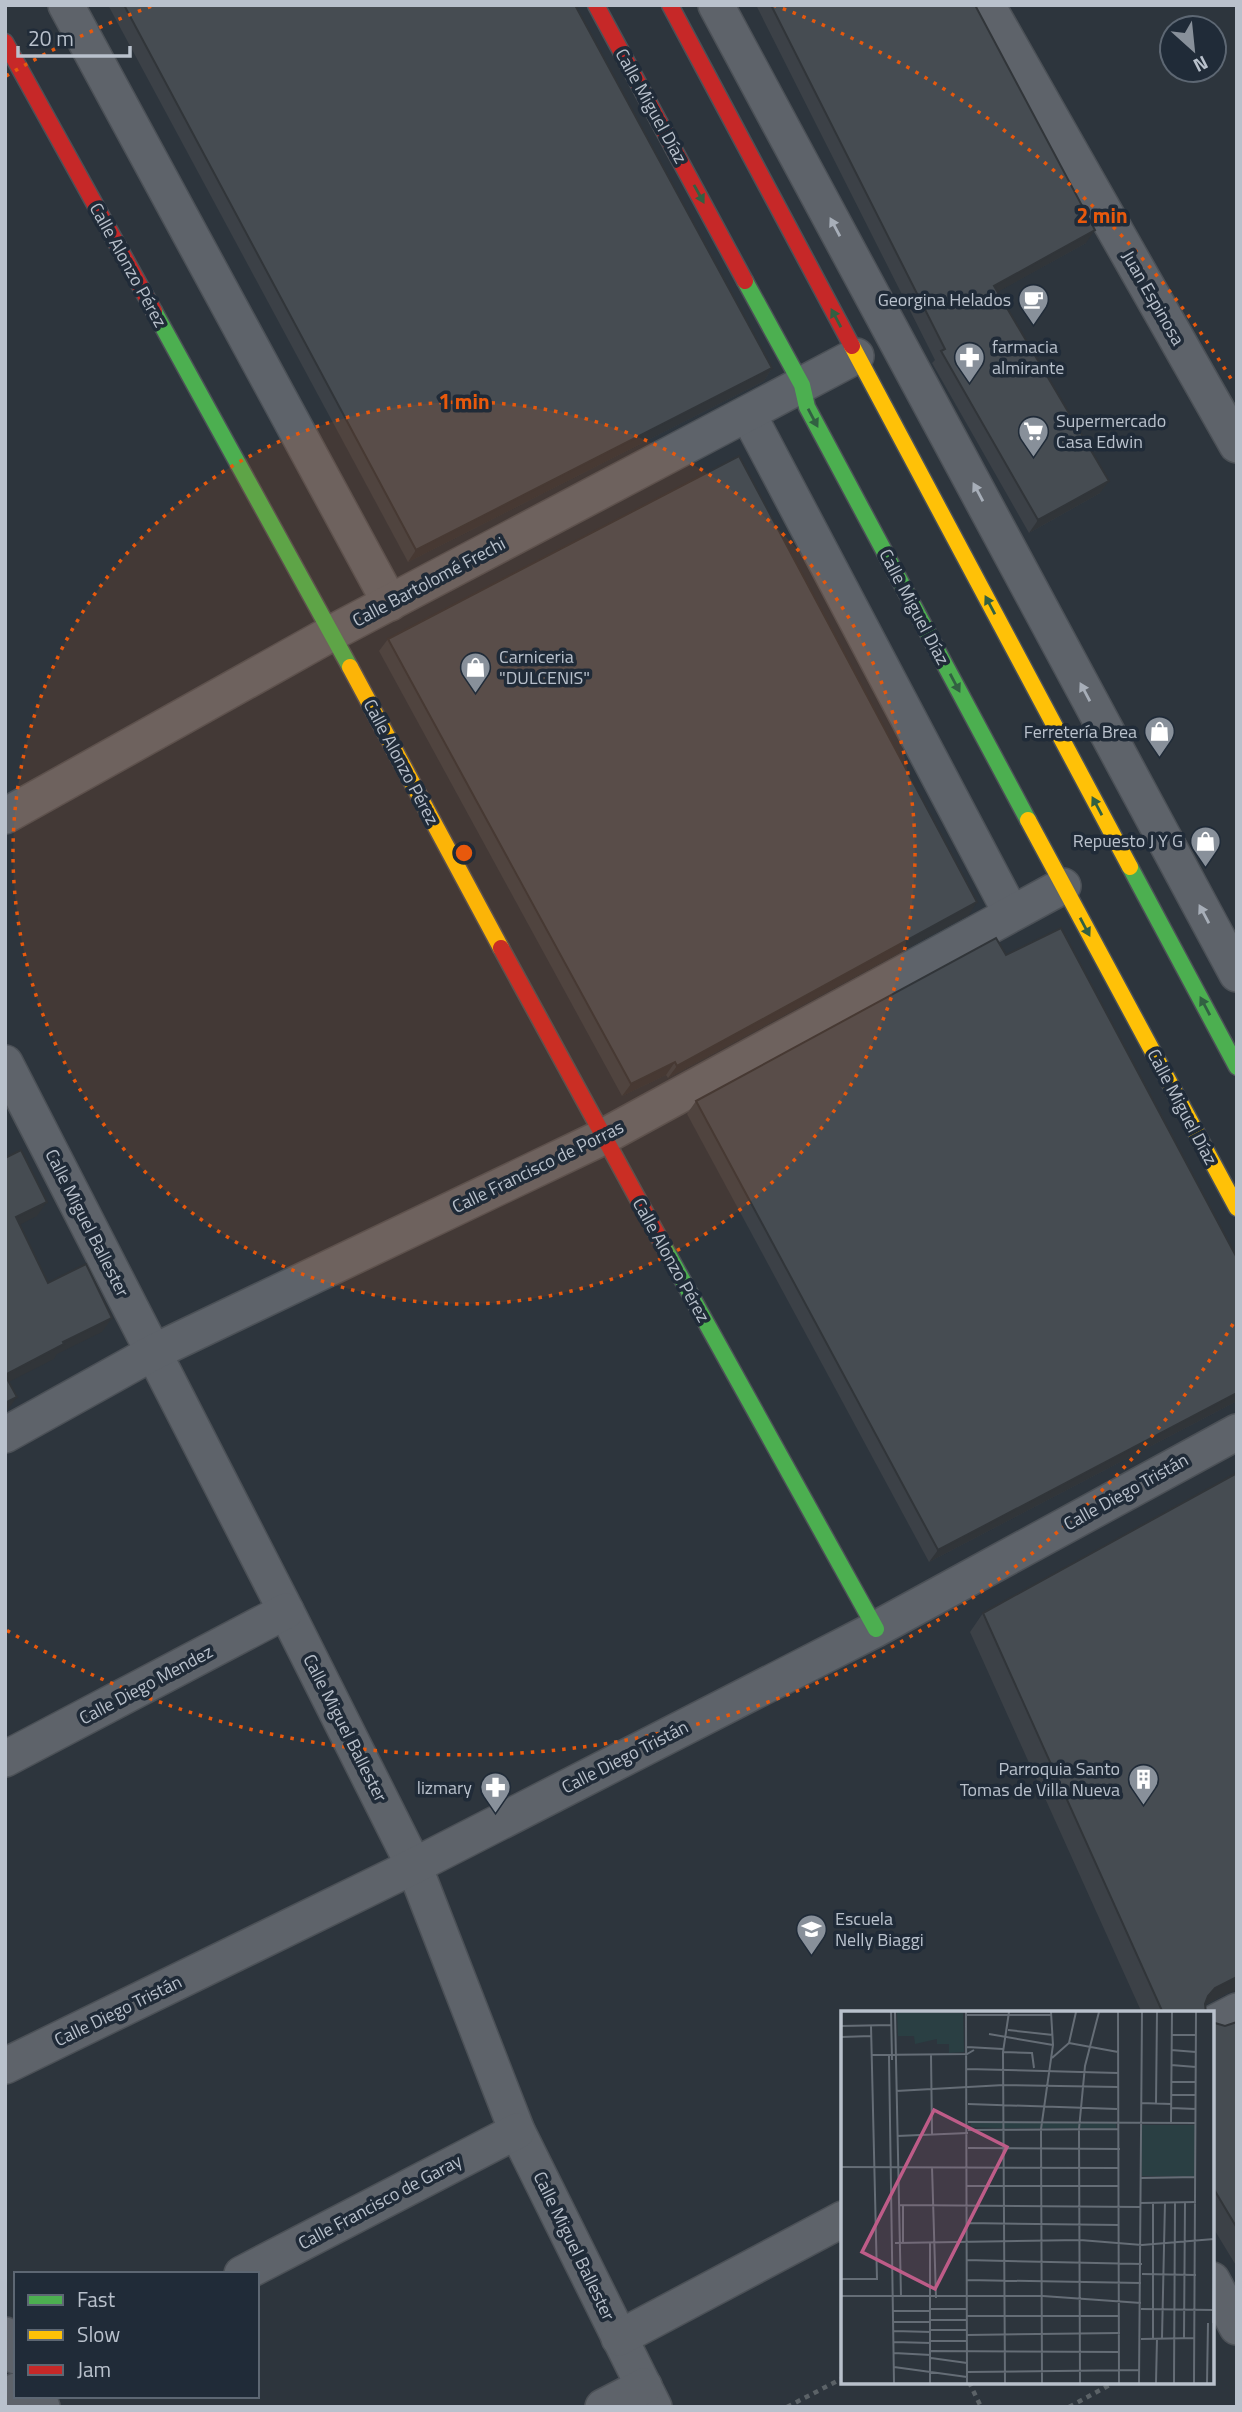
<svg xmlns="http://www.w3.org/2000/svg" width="1242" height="2412" viewBox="0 0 1242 2412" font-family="'Titillium Web',sans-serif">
  <rect width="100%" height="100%" fill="#2d353d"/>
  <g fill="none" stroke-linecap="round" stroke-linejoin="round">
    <defs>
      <g id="street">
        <path d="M66,5l324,598"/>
        <path d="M716,5l521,969"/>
        <path d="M987,5l250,440"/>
        <path d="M748,414l263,499"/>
        <path d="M5,816l327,-183 524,-277"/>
        <path d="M5,1063l281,548 128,255 103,265 137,276"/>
        <path d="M5,1435l149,-83 449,-215 460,-251"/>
        <path d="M5,1759l281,-148"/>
        <path d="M1212,2024l25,-13"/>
        <path d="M5,2066l409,-200 462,-237 361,-197"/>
        <path d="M242,2274l275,-143"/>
        <path d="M1212,2280l25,47"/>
        <path d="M5,2335l11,21"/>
        <path d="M619,2338l224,-119"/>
        <path d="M37,2396l5,11"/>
        <path d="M5,2397l11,-6"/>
        <path d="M603,2407l41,-21"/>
      </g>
      <g id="fast">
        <path d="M745,281l57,104 5,22 221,413"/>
        <path d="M154,311l196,356"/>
        <path d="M1130,867l107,200"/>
        <path d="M663,1245l213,384"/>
      </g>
      <g id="slow">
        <path d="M852,346l278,521"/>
        <path d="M350,667l151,281"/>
        <path d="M1028,820l209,388"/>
      </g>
      <g id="jam">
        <path d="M596,5l149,276"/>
        <path d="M670,5l182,341"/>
        <path d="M5,42l149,269"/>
        <path d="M501,948l162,297"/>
      </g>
    </defs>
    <use href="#street" stroke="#4c5157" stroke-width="38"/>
    <use href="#fast" stroke="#4c5157" stroke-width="19"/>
    <use href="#slow" stroke="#4c5157" stroke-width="19"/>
    <use href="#jam" stroke="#4c5157" stroke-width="19"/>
    <g stroke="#5b6267" stroke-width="4.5" stroke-dasharray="5 5" stroke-linecap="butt">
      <path d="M969,2382l12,25"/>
      <path d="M787,2407l56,-29"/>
      <path d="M1069,2407l46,-25"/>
    </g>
    <use href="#street" stroke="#5e636a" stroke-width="35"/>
    <use href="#fast" stroke="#4caf50" stroke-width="16"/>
    <use href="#slow" stroke="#ffc107" stroke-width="16"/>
    <use href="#jam" stroke="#c62828" stroke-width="16"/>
  </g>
  <g fill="#3c4147">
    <path d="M108,5h467l197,363 -8,13 -356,181z"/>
    <path d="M756,5h219l111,238 -89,49 103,201 -71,40 -97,-170 3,-3z"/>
    <path d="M388,639l581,276 -301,163 -2,-3 -44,21 -243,-445z"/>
    <path d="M1006,955l231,303v143l-308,161 -242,-448 9,-13z"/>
    <path d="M983,1613l245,380 -23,12 1,8h-64l-172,-381z"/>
    <path d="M1212,2020l3,3 10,3 12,-4v245l-25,-41z"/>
  </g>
  <g fill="#313539">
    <path d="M1095,230l-9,13 -101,56 9,-13z"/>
    <path d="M772,368l-8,13 -356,181 8,-12z"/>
    <path d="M1109,481l-9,12 -71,40 9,-13z"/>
    <path d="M977,902l-8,13 -301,163 9,-12z"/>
    <path d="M675,1062l-9,13 -44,21 9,-12z"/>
    <path d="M47,1202l-10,14 -31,16 10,-15z"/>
    <path d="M112,1318l-10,14 -45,22 -3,5 -49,25v-9l58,-33z"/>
    <path d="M1237,1393v8l-308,161 9,-12z"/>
    <path d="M17,1397l-10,14 -2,1v-9z"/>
    <path d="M1237,1977v14l-9,2 -25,13 5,-10 7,-8z"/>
  </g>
  <g fill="#464c52" stroke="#313539" stroke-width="2">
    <path d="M124,5h451l197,363 -356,182z"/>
    <path d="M771,5h204l120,225 -101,56 115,195 -71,39 -97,-169 4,-2z"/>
    <path d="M739,456l238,446 -300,164 -2,-4 -44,22 -243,-445z"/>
    <path d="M1061,928l176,330v135l-299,157 -242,-449 300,-163 10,17z"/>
    <path d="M21,1150l26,52 -31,15 32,66 38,-19 26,54 -49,24 1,2 -59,31 12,22 -12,6v-245z"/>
    <path d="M1237,1473v504l-22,11 -7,8 -3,8 1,9h-43l-180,-400z"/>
    <path d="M1212,2020l3,3 10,3 12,-4v206l-25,-42v-7l2,-1 -2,-3z"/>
  </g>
  <defs><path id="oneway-solid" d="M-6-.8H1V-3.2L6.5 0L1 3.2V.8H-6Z" transform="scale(1.75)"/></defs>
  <g fill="#326042">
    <use href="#oneway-solid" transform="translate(699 194) rotate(61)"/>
    <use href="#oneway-solid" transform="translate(836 318) rotate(-118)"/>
    <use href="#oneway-solid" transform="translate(813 418) rotate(62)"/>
    <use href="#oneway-solid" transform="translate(990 605) rotate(-118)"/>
    <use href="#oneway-solid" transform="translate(955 683) rotate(62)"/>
    <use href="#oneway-solid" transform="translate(1097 806) rotate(-118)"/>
    <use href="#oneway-solid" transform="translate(1085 927) rotate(62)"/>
    <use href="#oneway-solid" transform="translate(1205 1006) rotate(-118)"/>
  </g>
  <g fill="#a7aeb8">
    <use href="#oneway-solid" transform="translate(835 227) rotate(-118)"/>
    <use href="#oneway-solid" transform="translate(978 492) rotate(-118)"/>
    <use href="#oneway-solid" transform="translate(1085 692) rotate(-118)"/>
    <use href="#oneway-solid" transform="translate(1204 914) rotate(-118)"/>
  </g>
  <circle cx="464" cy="853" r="451" fill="#e8590c" fill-opacity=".12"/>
  <g fill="none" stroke="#e8590c" stroke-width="3.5" stroke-dasharray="3.5 7">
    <circle cx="464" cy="853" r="451"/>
    <path d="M1233 1324A902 902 0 0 1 6 1630M6 76A902 902 0 0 1 155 5M773 5A902 902 0 0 1 1233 382"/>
  </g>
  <defs>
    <symbol id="cafe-pin" viewBox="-11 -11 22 30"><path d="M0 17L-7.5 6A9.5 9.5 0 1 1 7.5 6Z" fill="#88909a" stroke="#202b38"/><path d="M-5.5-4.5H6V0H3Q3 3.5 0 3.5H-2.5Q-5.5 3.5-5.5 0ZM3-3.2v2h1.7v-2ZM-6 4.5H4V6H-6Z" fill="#fff"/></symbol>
    <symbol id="pharmacy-pin" viewBox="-11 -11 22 30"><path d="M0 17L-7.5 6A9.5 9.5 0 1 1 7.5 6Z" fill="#88909a" stroke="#202b38"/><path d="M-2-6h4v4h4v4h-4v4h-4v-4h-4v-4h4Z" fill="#fff"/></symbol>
    <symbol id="supermarket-pin" viewBox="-11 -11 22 30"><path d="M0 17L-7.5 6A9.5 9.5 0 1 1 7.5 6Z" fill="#88909a" stroke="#202b38"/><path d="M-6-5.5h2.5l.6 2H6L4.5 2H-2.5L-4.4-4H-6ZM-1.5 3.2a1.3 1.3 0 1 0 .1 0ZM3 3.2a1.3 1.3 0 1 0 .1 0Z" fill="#fff"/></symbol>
    <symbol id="shop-pin" viewBox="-11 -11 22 30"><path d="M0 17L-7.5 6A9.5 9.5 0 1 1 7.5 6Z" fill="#88909a" stroke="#202b38"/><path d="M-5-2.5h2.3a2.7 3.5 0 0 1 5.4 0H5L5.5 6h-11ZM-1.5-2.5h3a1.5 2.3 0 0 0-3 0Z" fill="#fff"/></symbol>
    <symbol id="building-pin" viewBox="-11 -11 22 30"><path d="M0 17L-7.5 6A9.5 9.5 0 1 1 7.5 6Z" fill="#88909a" stroke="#202b38"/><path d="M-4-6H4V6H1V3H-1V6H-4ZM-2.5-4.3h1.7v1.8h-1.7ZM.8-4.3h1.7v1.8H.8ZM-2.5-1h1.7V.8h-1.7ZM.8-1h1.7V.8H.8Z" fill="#fff"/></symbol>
    <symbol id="school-pin" viewBox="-11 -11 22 30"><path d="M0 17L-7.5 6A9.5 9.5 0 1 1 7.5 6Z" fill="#88909a" stroke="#202b38"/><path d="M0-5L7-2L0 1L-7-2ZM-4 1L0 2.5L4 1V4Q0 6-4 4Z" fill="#fff"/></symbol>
  </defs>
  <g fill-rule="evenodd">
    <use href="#cafe-pin" x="1016" y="282" width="35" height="47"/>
    <use href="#pharmacy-pin" x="952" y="340" width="35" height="47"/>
    <use href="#supermarket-pin" x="1016" y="414" width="35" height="47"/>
    <use href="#shop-pin" x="458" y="650" width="35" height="47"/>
    <use href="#shop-pin" x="1142" y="714" width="35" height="47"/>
    <use href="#shop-pin" x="1188" y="824" width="35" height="47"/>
    <use href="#building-pin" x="1126" y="1762" width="35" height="47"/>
    <use href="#pharmacy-pin" x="478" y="1770" width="35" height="47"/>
    <use href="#school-pin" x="794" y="1912" width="35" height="47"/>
  </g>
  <g text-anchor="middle" stroke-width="7" stroke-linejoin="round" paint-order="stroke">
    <g font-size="18" fill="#b9c1cc" stroke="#202b38">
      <text transform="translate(651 106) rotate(61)" y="6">Calle Miguel Díaz</text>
      <text transform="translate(128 265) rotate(61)" y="6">Calle Alonzo Pérez</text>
      <text transform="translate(1153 298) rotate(60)" y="6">Juan Espinosa</text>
      <text transform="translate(429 582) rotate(-28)" y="6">Calle Bartolomé Frechi</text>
      <text transform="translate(914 607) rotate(62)" y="6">Calle Miguel Díaz</text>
      <text transform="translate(401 762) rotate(62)" y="6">Calle Alonzo Pérez</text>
      <text transform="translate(1182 1107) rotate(62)" y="6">Calle Miguel Díaz</text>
      <text transform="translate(538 1167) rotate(-26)" y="6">Calle Francisco de Porras</text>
      <text transform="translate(87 1223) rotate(63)" y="6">Calle Miguel Ballester</text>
      <text transform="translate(671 1260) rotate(61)" y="6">Calle Alonzo Pérez</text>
      <text transform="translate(1126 1492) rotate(-29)" y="6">Calle Diego Tristán</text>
      <text transform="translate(146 1685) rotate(-28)" y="6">Calle Diego Mendez</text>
      <text transform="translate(345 1728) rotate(63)" y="6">Calle Miguel Ballester</text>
      <text transform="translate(625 1757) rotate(-27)" y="6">Calle Diego Tristán</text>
      <text transform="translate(118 2011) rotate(-26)" y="6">Calle Diego Tristán</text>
      <text transform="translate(380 2202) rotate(-28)" y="6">Calle Francisco de Garay</text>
      <text transform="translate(574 2246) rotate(64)" y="6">Calle Miguel Ballester</text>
    </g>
    <g font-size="18" fill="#b9c1cc" stroke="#202b38" text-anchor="end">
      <text x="1011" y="306">Georgina Helados</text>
      <text x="992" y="353" text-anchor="start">farmacia<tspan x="992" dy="21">almirante</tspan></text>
      <text x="1056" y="427" text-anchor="start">Supermercado<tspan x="1056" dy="21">Casa Edwin</tspan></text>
      <text x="499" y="663" text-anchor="start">Carniceria<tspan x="499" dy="21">"DULCENIS"</tspan></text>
      <text x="1137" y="738">Ferretería Brea</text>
      <text x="1183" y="847">Repuesto J Y G</text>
      <text x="1120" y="1775">Parroquia Santo<tspan x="1120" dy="21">Tomas de Villa Nueva</tspan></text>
      <text x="472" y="1794">lizmary</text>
      <text x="835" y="1925" text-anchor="start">Escuela<tspan x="835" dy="21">Nelly Biaggi</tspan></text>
    </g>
  </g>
  <g transform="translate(841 2011)">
    <rect width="373" height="373" fill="#2d353d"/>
    <path d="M56,1l66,1 1,39 -15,1v-9h-12v-5l-22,5 -1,-8h-16zM130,111l145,1v5h-119l-26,-1zM300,114h54v51h-53z" fill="#2a3f43"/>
    <path fill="none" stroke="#656d76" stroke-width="2" d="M50,1l1,48M54,1l6,285M125,1l1,371M277,1l1,371M125,4h85M0,15l50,-1M167,19l45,5M148,23l64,11M330,24h25M0,26l30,-1M228,32l49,9M126,36l36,2M330,39l25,2M162,41l29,1 2,15M90,43l1,80M31,44l95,-1 7,-4M48,45l5,327M211,47l17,-15 7,-31M330,54l25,2M126,58l151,4M330,71h25M55,80l108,-6 114,2M330,84h25M300,92l30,1M127,93l149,5M315,93l1,-92M330,97l25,1M127,111l228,1M330,112l1,-111M127,119l151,-1M56,125l71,-3M127,137l152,1M0,156l278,1M91,156l4,131M300,167l55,-1M125,175h153M299,192l56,-1M58,194l241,2M62,194v38M125,212l153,2M89,231v141M54,232l185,-3 62,5 72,-6M125,249l176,4M301,263l54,1M0,268h36l-6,-253M126,269l174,3M0,285h202l98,7M89,298h37M300,298l73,1M52,300h37M126,305h152M90,309h36M53,311h37M372,312l1,-52M90,319h36M53,320l37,1M126,324l153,-2M312,327v-136M321,327l3,-136M343,327l1,-136M300,328l54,-1M90,330h36M53,331l37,1M90,340l188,1M53,342l37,2M90,347l36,5M53,356l73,10M126,361l172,-2M164,372l-2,-331 6,-40M201,372l-1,-254 12,-84 -2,-33M239,372l-1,-254 6,-63 14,-54M298,372l3,-371M315,372l1,-45M333,372l1,-181M353,372l2,-371M366,372l1,-60"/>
    <path fill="#be5c88" fill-opacity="0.15" stroke="#be5c88" stroke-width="3.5" d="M93,99l73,37 -72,142 -73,-37z"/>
    <rect width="373" height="373" fill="none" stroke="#b9c1cc" stroke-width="3.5"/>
  </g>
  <circle cx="464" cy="853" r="10" fill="#e8590c" stroke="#202b38" stroke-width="3.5"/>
  <g font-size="21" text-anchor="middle" font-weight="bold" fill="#e8590c" stroke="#202b38" stroke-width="7" stroke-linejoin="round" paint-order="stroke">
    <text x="1102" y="223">2 min</text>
    <text x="464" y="409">1 min</text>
  </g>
  <rect width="1242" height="2412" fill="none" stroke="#b9c1cc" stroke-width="14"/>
  <rect x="14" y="2272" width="245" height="126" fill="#202b38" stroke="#5d6773" stroke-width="2"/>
  <rect x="28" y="2295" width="35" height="10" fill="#4caf50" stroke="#5d6773" stroke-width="2"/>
  <text x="77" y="2307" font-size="21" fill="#b9c1cc">Fast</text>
  <rect x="28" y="2330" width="35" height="10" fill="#ffc107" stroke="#5d6773" stroke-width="2"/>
  <text x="77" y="2342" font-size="21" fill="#b9c1cc">Slow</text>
  <rect x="28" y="2365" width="35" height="10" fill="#c62828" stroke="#5d6773" stroke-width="2"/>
  <text x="77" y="2377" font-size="21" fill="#b9c1cc">Jam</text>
  <g transform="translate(1193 49) rotate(153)"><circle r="33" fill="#202b38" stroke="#5d6773" stroke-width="2"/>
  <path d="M0-5L12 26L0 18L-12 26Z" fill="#88909a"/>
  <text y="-10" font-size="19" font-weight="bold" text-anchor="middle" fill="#b9c1cc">N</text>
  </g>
  <path d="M18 46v10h112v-10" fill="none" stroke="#b9c1cc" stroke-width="3.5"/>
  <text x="28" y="46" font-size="21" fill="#b9c1cc" stroke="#202b38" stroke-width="5" paint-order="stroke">20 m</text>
</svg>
